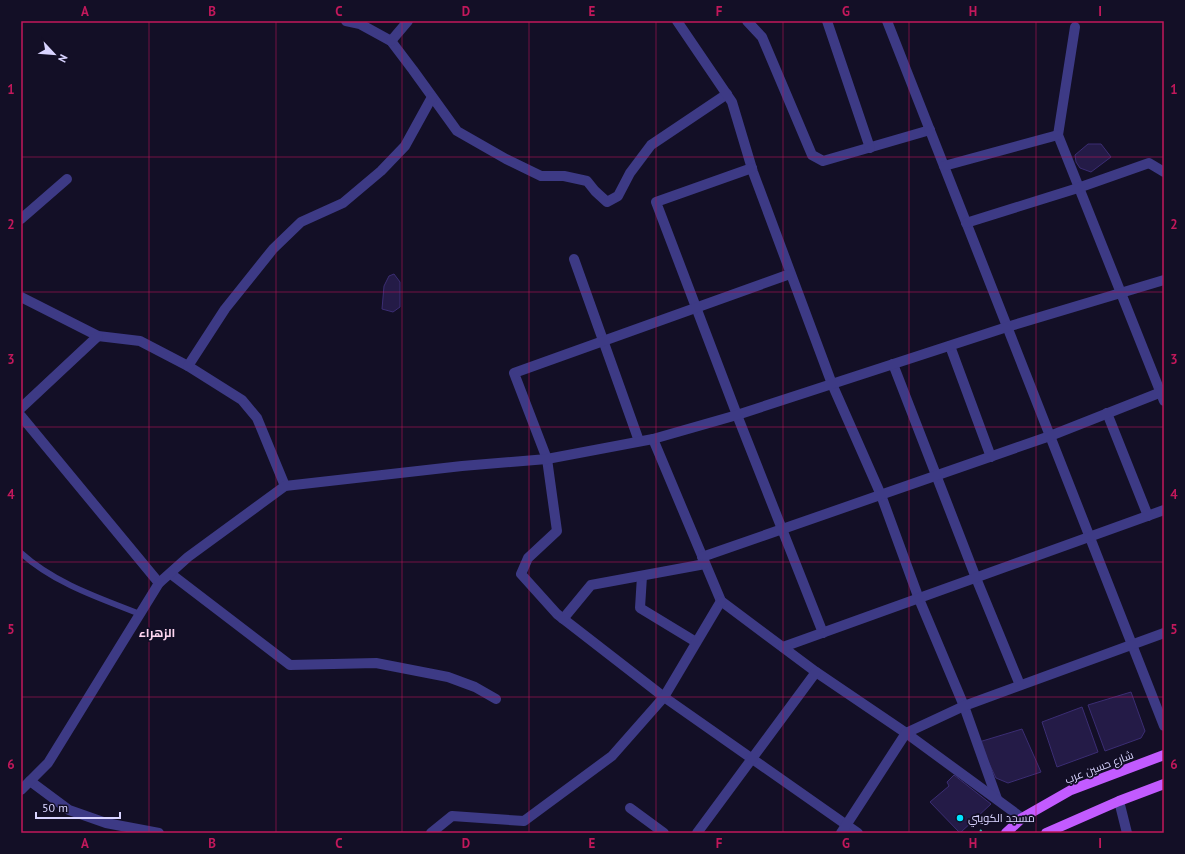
<svg xmlns="http://www.w3.org/2000/svg" width="1185" height="854" viewBox="0 0 1185 854" font-family="'PT Sans',Cairo,sans-serif">
  <rect width="100%" height="100%" fill="#130f26"/>
  <g fill="#241b47" stroke="#3b2d73">
    <path d="M1088,144h13l10,13 -20,15 -11,-4 -4,-6 -1,-7z"/>
    <path d="M394,274l6,8v25l-7,5 -11,-3 2,-23 5,-10z"/>
    <path d="M1131,692l14,39 -4,7 -36,13 -17,-46z"/>
    <path d="M1082,707l16,45 -41,15 -15,-45z"/>
    <path d="M1022,729l19,43 -33,11 -12,-5 -17,-36z"/>
    <path d="M954,775l37,29 -31,29 -30,-31 19,-16 -2,-4z"/>
  </g>
  <g fill="none" stroke-linecap="round" stroke-linejoin="round">
    <path stroke="#2fb8b0" stroke-width="2" stroke-dasharray="2 3" stroke-linecap="butt" d="M980,830l4,3"/>
    <path stroke="#3d3a85" stroke-width="6" d="M21,553c33,30 78,45 119,61"/>
    <g stroke="#3d3a85" stroke-width="10">
      <path d="M346,21l14,3 31,17 22,29 44,61 49,28 35,17h23l23,5 8,10 12,11 11,-6 12,-23 21,-28 76,-51"/>
      <path d="M677,21l55,81 21,70 79,212 49,111 38,104 45,107 33,93"/>
      <path d="M747,21l15,16 50,118 11,6 107,-31"/>
      <path d="M827,21l43,127"/>
      <path d="M887,21l277,705"/>
      <path d="M1075,27l-17,108 106,266"/>
      <path d="M391,41l17,-20"/>
      <path d="M944,166l114,-31"/>
      <path d="M752,168l-96,34 81,213 86,218"/>
      <path d="M21,219l46,-40"/>
      <path d="M966,223l112,-35 71,-25 15,9"/>
      <path d="M574,259l65,182"/>
      <path d="M790,274l-276,99 33,86 10,72 -29,27 -7,16 36,40 107,83 194,136"/>
      <path d="M21,297l77,39 42,5 48,25 54,34 15,18 28,68"/>
      <path d="M950,346l41,111"/>
      <path d="M893,364l83,214 44,107"/>
      <path d="M188,366l37,-57 48,-60 28,-27 42,-19 38,-32 24,-25 27,-49"/>
      <path d="M21,408l77,-72"/>
      <path d="M1107,413l41,103"/>
      <path d="M21,416l138,167"/>
      <path d="M653,439l68,162 95,71 90,61 116,85"/>
      <path d="M702,557l348,-121 114,-45"/>
      <path d="M171,574l119,91 86,-2 72,14 27,10 21,12"/>
      <path d="M642,576l-2,32 56,34"/>
      <path d="M563,619l28,-34 114,-21"/>
      <path d="M783,647l381,-137"/>
      <path d="M30,781l39,29 37,13 53,10"/>
      <path d="M21,790l27,-27 111,-180 29,-26 97,-71 177,-20 85,-7 106,-20 84,-24 270,-88 157,-47"/>
      <path d="M1119,801l8,32"/>
      <path d="M630,808l34,25"/>
      <path d="M431,833l21,-17 72,5 88,-65 52,-59 57,-96"/>
      <path d="M697,833l119,-161"/>
      <path d="M841,833l65,-100 58,-27 200,-73"/>
    </g>
    <g stroke="#c25bff" stroke-width="10">
      <path d="M1006,833l16,-15 49,-28 93,-35"/>
      <path d="M1046,833l73,-32 45,-17"/>
    </g>
  </g>
  <path fill="none" stroke="#c2185b" stroke-width="1" stroke-opacity="0.55" d="M149,21v812M276,21v812M402,21v812M529,21v812M656,21v812M783,21v812M909,21v812M1036,21v812M21,157h1143M21,292h1143M21,427h1143M21,562h1143M21,697h1143"/>
  <circle fill="#00e5ff" stroke="#130f26" stroke-width="1.5" cx="960" cy="818" r="4"/>
  <g text-anchor="middle" stroke-width="3.5" stroke-linejoin="round" paint-order="stroke">
    <g font-size="11" fill="#d9d4ff" stroke="#130f26">
      <text transform="translate(1099 767) rotate(-21)" y="4">شارع حسين عرب</text>
    </g>
    <g font-size="11" fill="#d9d4ff" stroke="#130f26" text-anchor="start">
      <text x="968" y="822">مسجد الكويتي</text>
    </g>
    <g font-size="12" font-weight="bold" fill="#ffd6f0" stroke="#130f26">
      <text x="157" y="637">الزهراء</text>
    </g>
  </g>
  <rect width="1185" height="854" fill="none" stroke="#130f26" stroke-width="44"/>
  <g transform="translate(54 54) rotate(116)" stroke="#130f26" stroke-width="3" paint-order="stroke">
  <path d="M0-3L7 15L0 10L-7 15Z" fill="#d9d4ff"/>
  <text y="-6" font-size="11" font-weight="bold" text-anchor="middle" fill="#d9d4ff">N</text>
  </g>
  <path d="M36 812v6h84v-6" fill="none" stroke="#d9d4ff" stroke-width="2"/>
  <text x="42" y="812" font-size="12" fill="#d9d4ff" stroke="#130f26" stroke-width="3" paint-order="stroke">50 m</text>
  <rect x="22" y="22" width="1141" height="810" fill="none" stroke="#c2185b" stroke-width="1.5"/>
  <g font-size="13" text-anchor="middle" font-weight="bold" fill="#c2185b">
    <text x="85" y="16">A</text>
    <text x="212" y="16">B</text>
    <text x="339" y="16">C</text>
    <text x="466" y="16">D</text>
    <text x="592" y="16">E</text>
    <text x="719" y="16">F</text>
    <text x="846" y="16">G</text>
    <text x="973" y="16">H</text>
    <text x="1100" y="16">I</text>
    <text x="11" y="94">1</text>
    <text x="1174" y="94">1</text>
    <text x="11" y="229">2</text>
    <text x="1174" y="229">2</text>
    <text x="11" y="364">3</text>
    <text x="1174" y="364">3</text>
    <text x="11" y="499">4</text>
    <text x="1174" y="499">4</text>
    <text x="11" y="634">5</text>
    <text x="1174" y="634">5</text>
    <text x="11" y="769">6</text>
    <text x="1174" y="769">6</text>
    <text x="85" y="848">A</text>
    <text x="212" y="848">B</text>
    <text x="339" y="848">C</text>
    <text x="466" y="848">D</text>
    <text x="592" y="848">E</text>
    <text x="719" y="848">F</text>
    <text x="846" y="848">G</text>
    <text x="973" y="848">H</text>
    <text x="1100" y="848">I</text>
  </g>
</svg>
